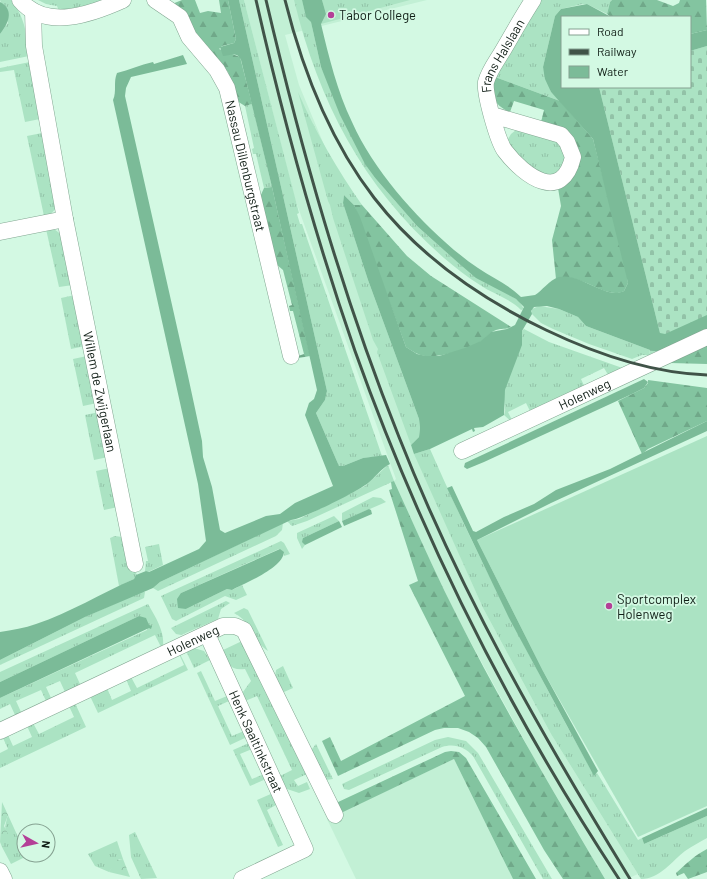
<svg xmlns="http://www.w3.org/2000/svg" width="707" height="879" viewBox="0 0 707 879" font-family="Barlow,sans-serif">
  <defs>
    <pattern id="grass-tufts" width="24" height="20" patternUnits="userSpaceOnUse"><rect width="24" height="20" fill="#abe3c3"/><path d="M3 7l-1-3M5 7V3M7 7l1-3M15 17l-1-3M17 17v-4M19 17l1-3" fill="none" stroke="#92c2a7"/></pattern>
    <pattern id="forest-firs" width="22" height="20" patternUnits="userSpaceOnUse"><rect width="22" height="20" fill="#83c4a0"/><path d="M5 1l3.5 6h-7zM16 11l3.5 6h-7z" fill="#70a889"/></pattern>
    <pattern id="cemetery-stones" width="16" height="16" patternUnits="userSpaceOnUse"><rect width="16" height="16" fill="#abe3c3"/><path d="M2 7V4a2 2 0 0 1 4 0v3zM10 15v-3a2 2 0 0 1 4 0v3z" fill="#92c2a7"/></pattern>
    <pattern id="park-crowns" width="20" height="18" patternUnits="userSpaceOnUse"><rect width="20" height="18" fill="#abe3c3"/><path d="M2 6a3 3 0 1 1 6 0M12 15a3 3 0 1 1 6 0" fill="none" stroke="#92c2a7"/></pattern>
  </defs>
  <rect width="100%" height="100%" fill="#d3f9e3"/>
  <g fill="#c2f0d5">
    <path d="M244,0h183l-142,35 14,50 36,86 76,274 72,163 68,126 87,140 -11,5h-22l-70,-119 -77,-141 -33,-69 -31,-69 2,-2 -101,-280z"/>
    <path d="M454,759l59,120h-157l-29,-60z"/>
  </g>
  <g fill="url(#grass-tufts)">
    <path d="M0,0h11c14,17 16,35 18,56l-29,6v-28l8,-11z"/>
    <path d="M38,0h66l-16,5 -29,6 -2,-5 -11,-2z"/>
    <path d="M239,0h5l55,213 -2,1 3,10h2l80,232 -19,2 -20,8h-4l-23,-53 9,-13 2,-9z"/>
    <path d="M294,0h8l4,16 5,6 10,45 55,112 41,47 38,34 64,41 5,8 -3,1c-10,-11 -28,-16 -41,-25 -13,-8 -25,-18 -36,-27 -81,-71 -125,-155 -150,-258z"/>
    <path d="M322,0h88l-89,24 5,-10z"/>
    <path d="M540,0h72l-2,2 -3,12 -20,-10h-4l-22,5 -6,7 -12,51 8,25 9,9 -65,-24z"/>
    <path d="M30,62l10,57 -15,3 -11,-52 -14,2v-4z"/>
    <path d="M298,92c18,41 39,77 64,113h-8l-10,-10 -1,8 25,77 51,139 1,9 -1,9 -8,8 -34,-93 1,-3 -5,-9 -40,-122 -3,-13 -2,-4z"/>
    <path d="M252,104l20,83 -8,1 -8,-34h-3l-1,-5 2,-1 -9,-42z"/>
    <path d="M516,130l44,13 5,12 -3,13 -10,7 -15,-2 -26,-25 -3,-9 3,-5z"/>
    <path d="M42,133l14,75 -5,6 -7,2 -17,-80z"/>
    <path d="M46,229h8l8,6 11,50 -14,2z"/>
    <path d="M75,295l10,51 -14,3 -10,-51z"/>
    <path d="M539,306l20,3 19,8 8,9 64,24 -1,5h-7l-10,4 -43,-15 -36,-15 -12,-6 -10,-10 1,-4z"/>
    <path d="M524,329l25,13 79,28 -18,8 -6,-10 -23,11 5,11 -54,25 -6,-12 -18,9 6,12 -10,-9c3,-6 -1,-14 0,-21 5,-22 17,-40 18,-63z"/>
    <path d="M87,356l10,47 -14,3 -10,-47z"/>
    <path d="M99,412l9,45 -14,3 -9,-45z"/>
    <path d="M430,449c49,112 105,220 164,326l3,-2 2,3 39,64 4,-2 2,6 63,-28v22c-7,4 -15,8 -22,13 -13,10 -25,28 -44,28l-90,-145 -68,-126 -69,-154z"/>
    <path d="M388,465l6,16 -87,40 -15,5 -5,-5 12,-2 66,-33z"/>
    <path d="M110,468l8,39 -14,3 -8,-39z"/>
    <path d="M373,497l8,1 5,4 -44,19v-8z"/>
    <path d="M334,516l5,5 -36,17 2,7 -3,4 -5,-11v-5z"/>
    <path d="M283,523l-1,7 -6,6 -118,55 -5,-3 7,-6z"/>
    <path d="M115,536l7,1 8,28 7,10 -3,4 -15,7 -9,-48z"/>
    <path d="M281,541l3,2 6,11 -6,2v-3l-5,-4 -98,44 5,16 41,-20 5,1 10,-5 5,10 -11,5 -11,-4 -49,25 -4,-2 -11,-23z"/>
    <path d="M159,544l4,21 -15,7 -3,-1 1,-10h2l-3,-14z"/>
    <path d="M141,592h4l-1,6 -144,67v-5l85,-43z"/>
    <path d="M226,601l4,2 -9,6 -3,10 -37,16 -5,-1 -5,-6z"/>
    <path d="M148,604c7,12 17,28 15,42l-2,1 -6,-12 -80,38 5,11 -15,8 -5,-11 -14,6 5,11 -5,3 -5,-11 -25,11 5,11 -6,3 -5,-11 -10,5v-11l147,-68v-5l-8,-9 -139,66v-10z"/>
    <path d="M244,608l4,2 20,41c-17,-11 -14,-27 -34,-38z"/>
    <path d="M242,641l65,133 -13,6 4,6 9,-4 3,7 -11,4 -12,-4 -7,-13 12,-6 -35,-74 -12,5 -2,-9 8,-11 -6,-12c-15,2 -18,-6 -24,-18z"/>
    <path d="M194,648l10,3 6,9 -16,8 -8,-17z"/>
    <path d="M179,654h1l8,16 -90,43 -8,-17 17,-8 5,12 19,-9 -5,-12 5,-2 6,11 47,-23z"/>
    <path d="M283,666l10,22 -9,4 -9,-15 1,-7z"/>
    <path d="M201,671l14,30 12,-5 2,5 -11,5 14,30 12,-5 3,6 -17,8 -33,-72z"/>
    <path d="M75,703l11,24 -86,41v-15l8,-4 -5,-11 5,-3 5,11 19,-9 -5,-11 6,-3 6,11 35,-17 -5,-11z"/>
    <path d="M448,737l18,4 12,12 74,126h-9l-70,-123c-8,-9 -19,-13 -31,-9l-93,43 -5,-1 -2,-5 93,-44z"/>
    <path d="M249,743l3,6 -12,5 12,25 12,-5 2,5 -16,7 -17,-36z"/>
    <path d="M316,744l17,35 -7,1 -14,-27v-4z"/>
    <path d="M273,793l5,11 -11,6 16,35 -5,2 -21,-47z"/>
    <path d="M8,815l16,35v5l3,1 -16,8 -9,-17c4,-11 2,-21 6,-32z"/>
    <path d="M135,832l22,46 -16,1 -10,-22 -2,-22z"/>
    <path d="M117,841l6,18h-4l-10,13 -14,-6 -7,-12z"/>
  </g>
  <g fill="url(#forest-firs)">
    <path d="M182,0h13l5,13 8,-2 13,2 -2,-13h9l8,39 -2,4 -12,3 -3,3 21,8 12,47 -7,2 -8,-5 -9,-29 -56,-68z"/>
    <path d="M612,0h45l16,6 6,-3 1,-3h26l1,30 -17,4v-17h-79l-4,-3 3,-12z"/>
    <path d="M495,77l65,24 33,38 32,124 3,20 -4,8c-19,10 -45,-21 -68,-12l-4,-39 9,-34 -3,-18 20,-27 -37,-39 3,-12 -30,-9 -4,11c-16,-6 -21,-18 -15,-35z"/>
    <path d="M272,187l38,169 -11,2 -1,-2 6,-2 -11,-43h-3l-1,-5 3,-1 -9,-35 -7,-6 -16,-67 4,-9z"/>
    <path d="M354,205h8l45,51 24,20 80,51c-5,3 -9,1 -15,3 -6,2 -9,7 -14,11 -11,8 -44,17 -57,15 -7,-1 -13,-5 -19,-9z"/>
    <path d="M707,342v22l-37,-1 -2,-3z"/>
    <path d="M648,380l59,8v33l-59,28 -6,5 -24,-53 26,-13 4,-5z"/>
    <path d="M394,481c21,46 41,92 64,137 45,89 96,175 147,261h-42l-19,-29 -58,-103 -8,-9 -9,-6 -11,-4h-14l-9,2 -97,46 -16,-35 8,-4 11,24 124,-65 -56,-111 9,-4 -29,-91 3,-1 -1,-7z"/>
    <path d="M451,751l8,1 7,6 70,121h-23l-59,-120 -113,54 -5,-10 109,-51z"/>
    <path d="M707,849v23l-19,7 -4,-6 -7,3 -1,-3c10,-9 19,-18 31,-24z"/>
  </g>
  <path fill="url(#cemetery-stones)" d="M707,46v276l-58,33 1,-5 10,-17 -61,-246h91v-36z"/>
  <g fill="url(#park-crowns)">
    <path d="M2,802l6,13 -4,11 4,8 -6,13 -2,-5z"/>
    <path d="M123,859l7,18 -21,-5 7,-12z"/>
  </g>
  <path fill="#abe3c3" d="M707,436v370l-69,31 -95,-166 -66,-131z"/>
  <g fill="#7bbb98">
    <path d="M228,0h11l88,391 -2,9 -9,13 23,53h4l20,-8 23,-3 4,9c-10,5 -15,14 -23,20 -13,9 -62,34 -76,36l-131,62 -7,6 -68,29 -85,43v-28c12,-2 25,-4 36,-8 34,-11 65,-31 98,-45l2,-4 10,-4 3,1 50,-23 7,-8 -8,-57 -85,-384c4,-9 0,-18 4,-27 12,-3 23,-8 36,-11l1,2 29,-9 4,9 -56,13 -5,11 -1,8 63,280 14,65 1,16 9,30 8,43 5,3 41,-17 14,-2 15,-11 38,-17 -28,-71 4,-12 5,-4 3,-9 -45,-203 -31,-127c-4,-9 -12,-4 -18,-4l-3,-9 14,-4 2,-4z"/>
    <path d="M302,0h20l4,14 -5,10c8,33 16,67 31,98 22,49 62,93 102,128 8,6 16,13 24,18 15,10 31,17 43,29l14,-2c7,-4 14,-15 24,-18 21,-5 47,23 65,14l4,-8 -35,-144 -42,-47 -6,-13 -2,-12 12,-51 6,-7 26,-5 24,13h-49v70h37l61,246 5,1 42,-19v14l-49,23 -8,-2 -64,-24 -8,-9 -19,-8 -12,-3 -13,1 -3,4 1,3 -10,17v14l-17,45 -1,25 -21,12 -9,1 1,3 -2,1 -1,-3 -42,20 -16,5 -3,-9 8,-8 1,-9 -1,-9 -51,-139 -25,-77 1,-8 10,10 6,12 46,130 11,7 9,2h13l26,-8 16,-7 10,-9 16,-3 8,-4 9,-18 -8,-8 -40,-21 -21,-18 -38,-34 -41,-47 -11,-15 -25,-49 -19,-48 -10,-45 -5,-5z"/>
    <path d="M0,2c15,8 8,22 0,32z"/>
    <path d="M707,30v16l-17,5v-17z"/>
    <path d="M644,379l4,3 -4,6 -12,6 -148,68 -17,7 -3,-2 1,-4z"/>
    <path d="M707,421v10l-156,72 -74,37 66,131 55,100 -4,5 -85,-158 -62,-130 5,-2 21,45 3,1 28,-15 30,-13 22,-14 54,-21z"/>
    <path d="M369,509l2,1 1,4 -28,12 -2,-5z"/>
    <path d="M339,521l3,6 -37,18 -3,-3 1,-4z"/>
    <path d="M280,549l4,3c-1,16 -39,31 -52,38l-5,-1 -41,20 -8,-1 -1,-9 4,-6z"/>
    <path d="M139,616l7,2 3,7 3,1 -1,3 -2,-1 -149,70v-16z"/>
    <path d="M707,808v8l-63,28 -2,-6z"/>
  </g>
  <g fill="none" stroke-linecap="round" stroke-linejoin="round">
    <defs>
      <g id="street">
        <path d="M20,0c26,31 72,14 103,0"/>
        <path id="s1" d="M155,0l25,17 9,20 28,33 10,18 64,268"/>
        <path id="s2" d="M33,11l1,35 31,173 70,345"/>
        <path id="s3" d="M492,115l69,20 6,7 6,15c-11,47 -49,19 -68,-6 -7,-9 -21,-58 -19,-69 3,-11 10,-20 16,-30 10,-17 20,-35 31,-52"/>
        <path d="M0,232l65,-13"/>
        <path id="s4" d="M462,451l245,-114"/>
        <path id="s5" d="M207,634l98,215 -63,30"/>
        <path id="s6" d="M0,731l223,-105h12l9,4 91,185"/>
        <path d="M0,871l4,8"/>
      </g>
    </defs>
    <use href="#street" stroke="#82a691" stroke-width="17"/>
    <use href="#street" stroke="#fff" stroke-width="16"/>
    <g stroke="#405348" stroke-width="3">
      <path d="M256,0c27,119 59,236 99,351 66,185 156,364 264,528"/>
      <path d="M266,0c35,149 76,295 133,437 61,155 144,300 231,442"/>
      <path d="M285,0c40,160 111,258 261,330 50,24 106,43 161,45"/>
    </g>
  </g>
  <g fill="#b43f97" stroke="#d3f9e3" stroke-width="1.5">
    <circle cx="331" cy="15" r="4"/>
    <circle cx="609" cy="606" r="4"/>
  </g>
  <g text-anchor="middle" stroke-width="3.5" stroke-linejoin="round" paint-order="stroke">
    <g font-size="13" fill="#101e16" stroke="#d3f9e3" text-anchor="start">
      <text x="339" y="20">Tabor College</text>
      <text x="617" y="604">Sportcomplex<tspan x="617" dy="15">Holenweg</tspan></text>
    </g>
    <g font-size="13" fill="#101e16" stroke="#d3f9e3">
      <text dy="5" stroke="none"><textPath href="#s3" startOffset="293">Frans Halslaan</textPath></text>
      <text dy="5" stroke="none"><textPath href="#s1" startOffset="196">Nassau Dillenburgstraat</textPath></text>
      <text dy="5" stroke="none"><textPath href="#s2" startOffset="387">Willem de Zwijgerlaan</textPath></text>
      <text dy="5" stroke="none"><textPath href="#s4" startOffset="135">Holenweg</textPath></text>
      <text dy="5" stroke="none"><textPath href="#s6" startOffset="213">Holenweg</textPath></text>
      <text dy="5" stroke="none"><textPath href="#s5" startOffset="118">Henk Saaltinkstraat</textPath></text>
    </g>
  </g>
  <rect x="561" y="16" width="130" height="72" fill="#d3f9e3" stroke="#85a191"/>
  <rect x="569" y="29" width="20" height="6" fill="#ffffff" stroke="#85a191"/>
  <text x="597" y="36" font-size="12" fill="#101e16">Road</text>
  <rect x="569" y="49" width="20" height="6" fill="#405348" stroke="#85a191"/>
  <text x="597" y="56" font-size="12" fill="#101e16">Railway</text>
  <rect x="569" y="66" width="20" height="12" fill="#7bbb98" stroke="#85a191"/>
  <text x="597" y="76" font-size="12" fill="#101e16">Water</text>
  <g transform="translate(36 843) rotate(98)"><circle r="19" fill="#d3f9e3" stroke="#85a191"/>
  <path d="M0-3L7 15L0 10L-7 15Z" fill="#b43f97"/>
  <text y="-6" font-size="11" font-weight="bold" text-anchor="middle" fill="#101e16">N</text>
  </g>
</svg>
